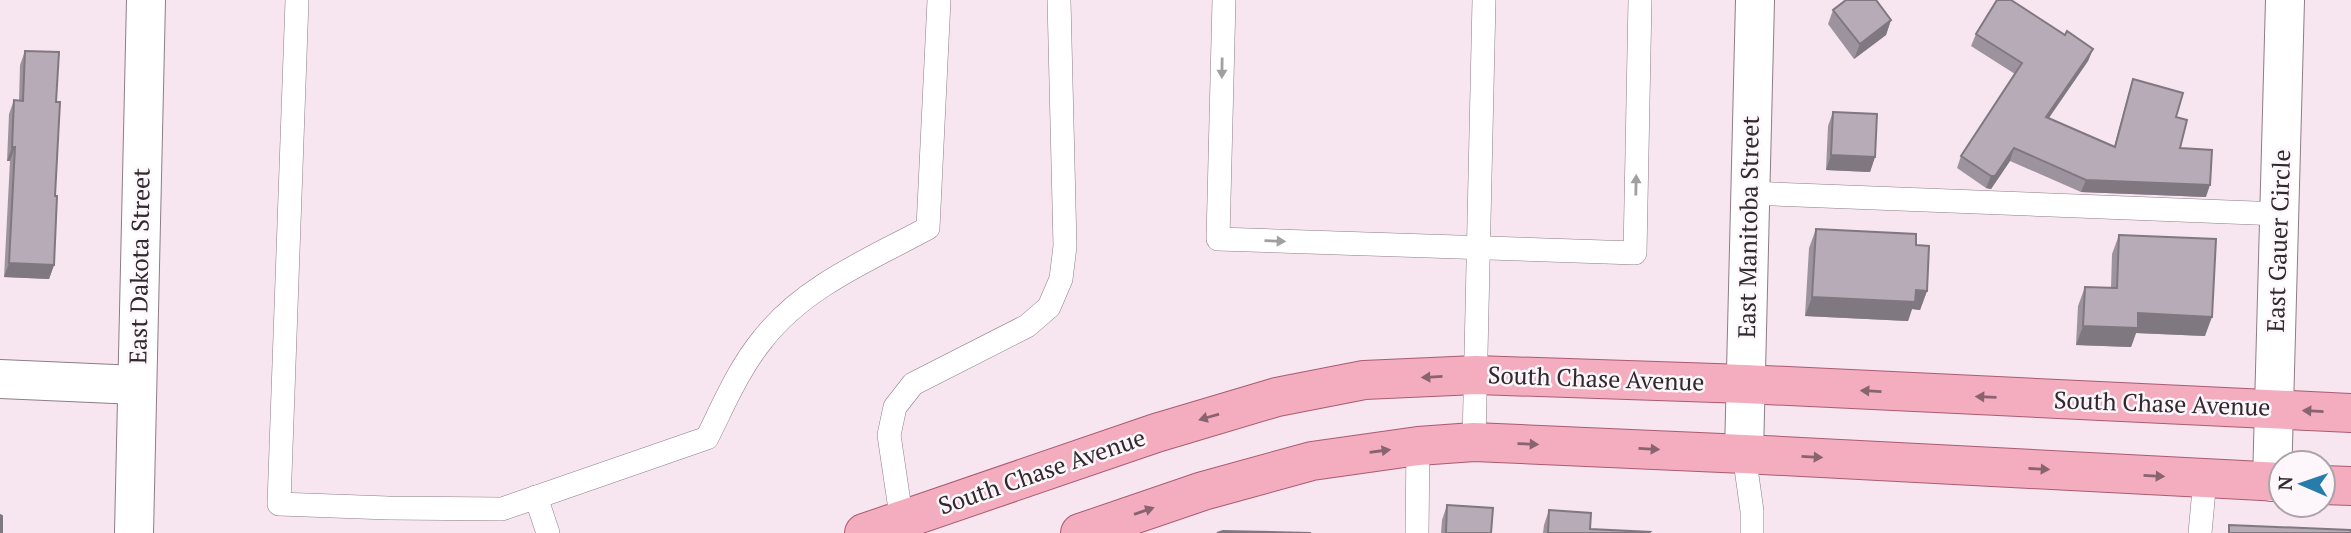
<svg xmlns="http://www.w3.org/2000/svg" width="2351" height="533" viewBox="0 0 2351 533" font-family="'PT Serif',serif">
  <rect width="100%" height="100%" fill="#f7e5ef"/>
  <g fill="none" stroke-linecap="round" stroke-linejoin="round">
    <defs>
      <g id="lane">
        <path d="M297,0l-18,504 109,4 114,1 205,-71c17,-34 32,-70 56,-99 41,-53 108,-80 165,-111l11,-228"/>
        <path d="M1224,0l-6,239 417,14 5,-253"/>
        <path d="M1749,193l531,21"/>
        <path d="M1474,442l10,-442"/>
        <path d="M1744,454l8,57v22"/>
        <path d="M536,497l12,36"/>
        <path d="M903,529l-14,-94 6,-28 18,-23 114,-58 22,-19 12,-28 4,-33 -6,-246"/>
        <path d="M1417,533l1,-87"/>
        <path d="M2200,533l5,-54"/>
      </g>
      <g id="street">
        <path d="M0,379l137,6"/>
        <path d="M1744,454l11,-454"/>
        <path d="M2272,482l13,-482"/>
        <path d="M134,533l12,-533"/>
      </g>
      <g id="primary">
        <path d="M2323,485l28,1"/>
        <path d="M864,533l292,-100 121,-36 87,-17 112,-5 269,9 606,29"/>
        <path d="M1080,533l123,-42 109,-30 106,-15 56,-4 270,12 537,28"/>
      </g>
    </defs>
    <use href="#lane" stroke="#8d7d85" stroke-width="24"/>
    <use href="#street" stroke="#8d7d85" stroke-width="40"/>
    <use href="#primary" stroke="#aa5b71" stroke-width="40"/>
    <use href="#lane" stroke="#fff" stroke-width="23"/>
    <use href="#street" stroke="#fff" stroke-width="38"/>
    <use href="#primary" stroke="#f3adbf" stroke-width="38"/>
  </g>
  <g fill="#9d939e">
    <path d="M1833,10l58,10 -5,15 -32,24 -26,-35z"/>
    <path d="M1976,34l89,1 28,14 -5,12 -39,57 65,29 15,-55 4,-13 43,38 4,31 26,49 -125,-5 -71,-31 -19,28 -5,-1 -29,-20 4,-12 54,-82 -44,-28z"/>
    <path d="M25,51l31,51 -2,163 -5,14 -45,-2 6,-116h-3l2,-47 5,-14 5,1 1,-36z"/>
    <path d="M1833,112l42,45 -5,15 -44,-2 2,-44z"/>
    <path d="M1816,229l100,16 11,46 -7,19 -8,-1 -4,12 -103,-5 4,-68z"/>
    <path d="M2119,235l86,101 -69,-3 -5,14 -55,-2 2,-39 7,-19 26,1 1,-34z"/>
    <path d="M1447,505l44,28h-50l1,-13z"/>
    <path d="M1549,510l41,19 59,4h-106l1,-8z"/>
  </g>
  <g fill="#807881">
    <path d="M1891,20l-5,15 -32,24 6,-15z"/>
    <path d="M2093,49l-5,12 -47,68 5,-12z"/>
    <path d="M12,147h3l-5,14h-3z"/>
    <path d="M2014,148l-4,13 -19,28 -5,-1 5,-12z"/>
    <path d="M1831,155l44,2 -5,15 -44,-2z"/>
    <path d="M2086,180l124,5 -4,12 -125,-5z"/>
    <path d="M9,263l45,2 -5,14 -45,-2z"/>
    <path d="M1916,290l11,1 -7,19 -8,-1 -4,12 -103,-5 7,-19z"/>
    <path d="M2138,313l74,4 -7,19 -69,-3 -5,14 -55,-2 7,-19z"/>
  </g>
  <g fill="#b7abb8" stroke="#807881" stroke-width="2">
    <path d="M1846,0h30l15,20 -31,24 -27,-34z"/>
    <path d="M1997,0h14l54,35 2,-4 26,18 -47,68 69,30 18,-68 50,14 -7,24 11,3 -7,28 32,2 -2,35 -124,-5 -72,-32 -19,28h-4l-30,-20 61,-93 -46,-29z"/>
    <path d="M25,51l34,1 -3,50h4l-5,94h2l-3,69 -45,-2 6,-116h-3l2,-47 9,1z"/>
    <path d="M1833,112l44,2 -2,43 -44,-2z"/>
    <path d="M1816,229l100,5v11l13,1 -2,45 -11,-1 -1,12 -103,-5z"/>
    <path d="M2119,235l97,4 -4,78 -74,-4v15l-55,-2 2,-39 32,1z"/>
    <path d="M1447,505l46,3 -2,25h-45z"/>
    <path d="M1549,510l42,3 -1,16 60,3 -1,1h-101z"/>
    <path d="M0,515l2,1v17h-2z"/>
    <path d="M2229,525l122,5v3h-122z"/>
    <path d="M1223,531l88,2h-94z"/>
  </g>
  <defs><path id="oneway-solid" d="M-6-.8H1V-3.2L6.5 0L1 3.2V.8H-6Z" transform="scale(1.75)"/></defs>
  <g fill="#a29fa0">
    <use href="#oneway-solid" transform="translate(1222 68) rotate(91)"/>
    <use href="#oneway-solid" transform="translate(1636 185) rotate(-89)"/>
    <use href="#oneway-solid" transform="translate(1275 241) rotate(2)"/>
  </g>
  <g fill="#88646f">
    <use href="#oneway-solid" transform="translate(1432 377) rotate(177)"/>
    <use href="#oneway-solid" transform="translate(1871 391) rotate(-177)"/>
    <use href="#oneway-solid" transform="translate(1986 397) rotate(-178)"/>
    <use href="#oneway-solid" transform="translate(2313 411) rotate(-177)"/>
    <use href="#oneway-solid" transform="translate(1209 417) rotate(164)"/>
    <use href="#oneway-solid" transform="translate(1528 444) rotate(2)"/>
    <use href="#oneway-solid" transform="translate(1649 449) rotate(3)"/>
    <use href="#oneway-solid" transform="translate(1380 451) rotate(-8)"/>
    <use href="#oneway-solid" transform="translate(1812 457) rotate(3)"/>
    <use href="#oneway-solid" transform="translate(2039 469) rotate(3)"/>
    <use href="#oneway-solid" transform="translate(2154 476) rotate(3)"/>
    <use href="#oneway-solid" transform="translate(1144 511) rotate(-19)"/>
  </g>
  <g text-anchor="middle" stroke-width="5" stroke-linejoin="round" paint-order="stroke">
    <g font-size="24" fill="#30292d" stroke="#fdf6fa">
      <text transform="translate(1749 227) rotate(-89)" y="8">East Manitoba Street</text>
      <text transform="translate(2279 241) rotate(-88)" y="8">East Gauer Circle</text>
      <text transform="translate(140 266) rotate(-89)" y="8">East Dakota Street</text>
      <text transform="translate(1596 379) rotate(2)" y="8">South Chase Avenue</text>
      <text transform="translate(2162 404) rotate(2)" y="8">South Chase Avenue</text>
      <text transform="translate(1042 472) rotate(-19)" y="8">South Chase Avenue</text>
    </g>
  </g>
  <g transform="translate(2302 484) rotate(272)"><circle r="33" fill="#fdf6fa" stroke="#aba4a8" stroke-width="2"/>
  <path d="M0-5L12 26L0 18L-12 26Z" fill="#267dac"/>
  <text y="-10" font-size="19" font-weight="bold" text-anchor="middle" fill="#30292d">N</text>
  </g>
</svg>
